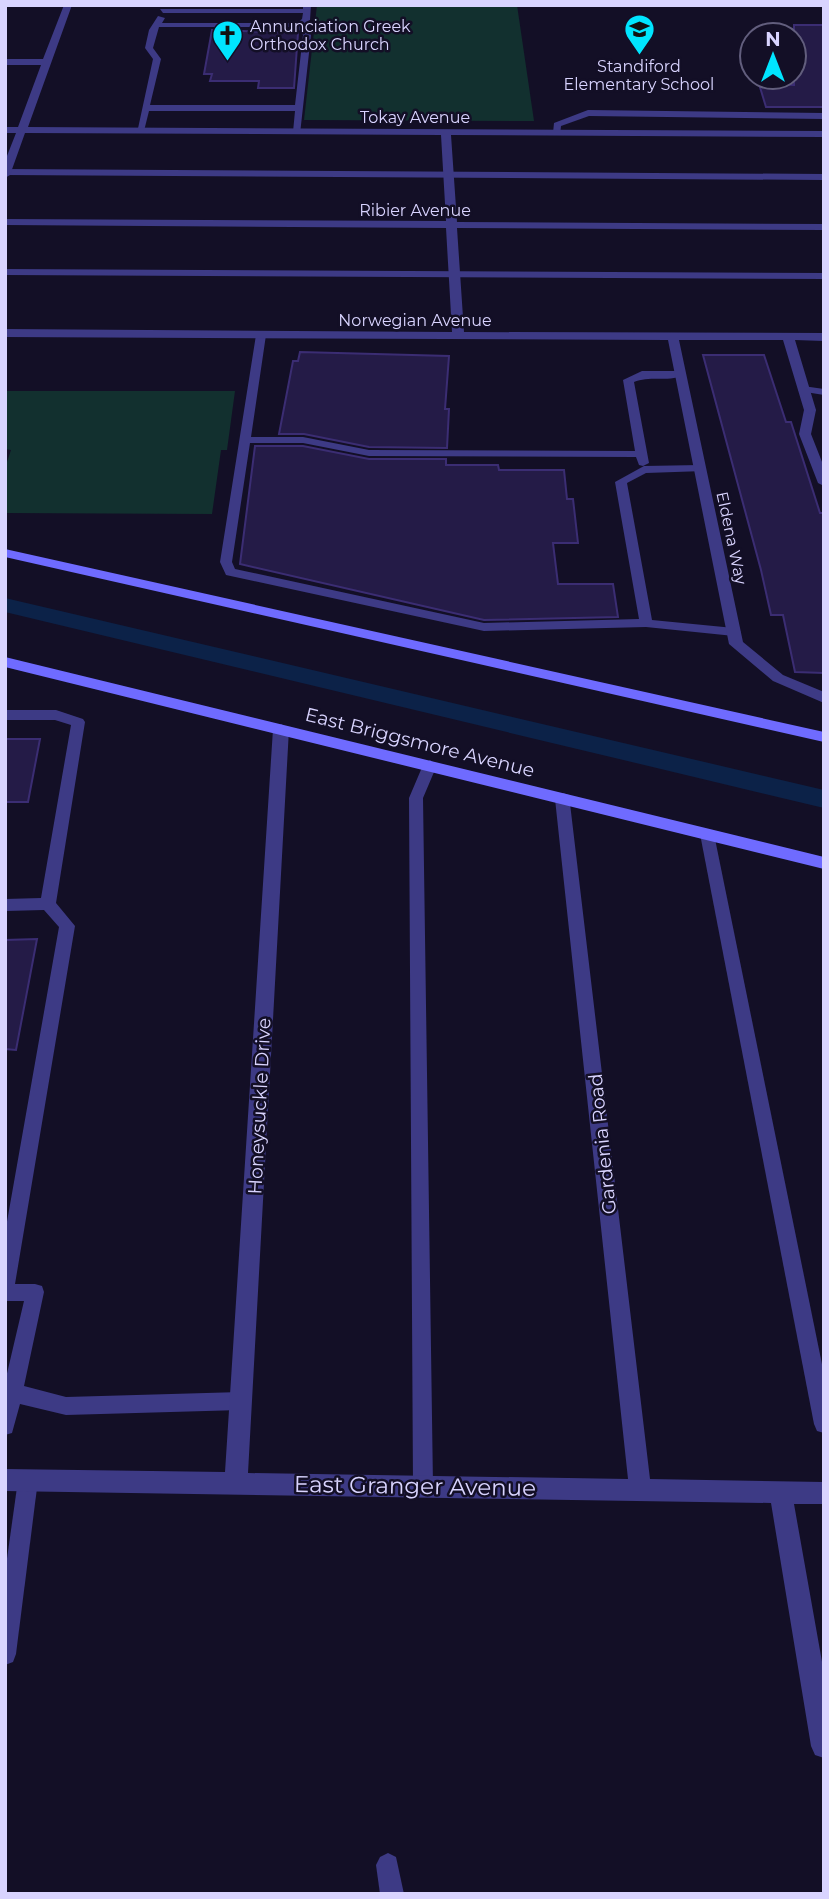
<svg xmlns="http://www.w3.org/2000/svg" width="829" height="1899" viewBox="0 0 829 1899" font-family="Montserrat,sans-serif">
  <rect width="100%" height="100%" fill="#130f26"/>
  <g fill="#12302f">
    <path d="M317,5h200l17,116 -230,-1z"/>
    <path d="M5,391h230l-8,59h-6l-9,64 -207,-1v-45l6,-18 -6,-1z"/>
  </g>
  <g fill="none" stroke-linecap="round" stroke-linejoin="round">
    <path fill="#0c2248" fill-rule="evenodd" d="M5,598l819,192v18l-819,-196z"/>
  </g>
  <g fill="#241b47" stroke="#3b2d73" stroke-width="2">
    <path d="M794,25h30v82h-58l-7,-23 35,1z"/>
    <path d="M212,30l86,3 -4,55h-36l1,-7h-49l2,-7h-8z"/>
    <path d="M300,352l149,4 -4,53h4l-2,39 -78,-1 -65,-13h-25l14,-73h5z"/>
    <path d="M703,355h61l22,67h5l29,91h4v160l-29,-1 -12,-57h-12l-10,-45z"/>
    <path d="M255,446h48l66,13h77v6h52l1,5h65l3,29h6l5,44h-25l5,41h55l5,33 -134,3 -244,-56z"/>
    <path d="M5,739h35l-12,63h-23z"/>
    <path d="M37,939l-21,111 -11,-1v-109z"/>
  </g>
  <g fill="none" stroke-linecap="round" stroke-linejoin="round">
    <g fill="#3d3a85" fill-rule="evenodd">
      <path d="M303,5h8l-1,15 -7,5 8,10 -11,99 -7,-2 2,-21h-146l-5,20 -7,2 16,-74 -8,-11 4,-18 9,-14 7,2 -3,5h135l5,-4 1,-6h-140l-3,-4h143zM159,27h138l6,8 -8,70h-145l11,-46 -8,-11z"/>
      <path d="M588,110l236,3v6l-235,-3 -28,10 -1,9 -7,-2 1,-10z"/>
      <path d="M5,169l819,5v6l-819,-5z"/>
      <path d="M5,269l819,4v6l-819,-4z"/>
      <path d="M261,332l5,3 -15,102h52l66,13 266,1 -12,-71 19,-9h38l5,3c-13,9 -35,1 -51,8l15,81 -6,3 -4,-1 -3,-8 -267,-1 -66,-13h-53l-18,119 3,7 249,54 155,-4 -24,-137 29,-16 56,-1 4,2v4l-58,2 -19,10 25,137 82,8 7,4 -7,4 -88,-9 -162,4 -258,-56 -6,-13 36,-227z"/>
      <path d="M803,386l21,3v6l-25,-4 -1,-2z"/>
      <path d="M810,407l6,3 -5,24 13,33v19l-6,-3 -19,-49 5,-24z"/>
      <path d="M5,710h51l27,9 2,3 -29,181 19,23 -60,358h20l7,2 2,6 -20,94 42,11 175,-5 7,2 3,7 -3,7 -7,2 -175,5 -46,-11 -8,29 -7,2v-53l19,-81h-19v-68l54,-306 -15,-17 -39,1v-12l36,-1 30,-173 -16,-5h-50z"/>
      <path d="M430,760l7,5 -14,33 10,688 -3,7 -7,3 -7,-3 -3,-7 -4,-688 14,-33z"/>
      <path d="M707,829l7,5 110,540v59l-7,-2 -3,-7 -114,-590z"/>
      <path d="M28,1470l7,3 3,7 -22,174 -3,8 -8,3v-92l13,-93 3,-7z"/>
      <path d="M388,1853l8,4 8,37h-24l-4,-29 4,-8z"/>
    </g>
    <g fill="#3d3a85" fill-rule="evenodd">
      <path d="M64,5h8l-44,122 796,4v6l-373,-2 6,87 367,2v6l-367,-2 7,104 360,1v8l-29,-1 21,70 -6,4 -6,-4 -21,-70h-104l64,302 40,33 41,17v11l-51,-22 -44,-37 -61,-304 -663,-3v-8l447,3 -6,-104 -441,-3v-6l441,2 -5,-86 -416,-2 -15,42 -5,3v-17l11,-28h-11v-6h13l23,-62h-36v-6h38z"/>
      <path d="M281,724l8,5 -41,744 380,6 -73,-680 8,-6 6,2 81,684 174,3v22h-30l30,169v85l-9,-3 -4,-9 -40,-243 -766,-12v-22l220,3 48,-743z"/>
    </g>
    <g fill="#6f6bff" fill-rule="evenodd">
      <path d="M5,549l819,183v10l-819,-185z"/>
      <path d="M5,657l819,200v12l-819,-202z"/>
    </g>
  </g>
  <defs>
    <symbol id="school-pin" viewBox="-11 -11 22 30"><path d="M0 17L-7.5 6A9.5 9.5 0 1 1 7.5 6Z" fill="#00e5ff" stroke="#130f26"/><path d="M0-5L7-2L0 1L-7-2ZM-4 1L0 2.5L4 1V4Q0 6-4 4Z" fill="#111"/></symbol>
    <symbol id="church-pin" viewBox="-11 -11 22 30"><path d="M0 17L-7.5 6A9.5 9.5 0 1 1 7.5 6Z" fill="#00e5ff" stroke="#130f26"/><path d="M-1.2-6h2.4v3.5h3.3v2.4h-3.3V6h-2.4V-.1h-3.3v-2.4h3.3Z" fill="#111"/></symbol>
  </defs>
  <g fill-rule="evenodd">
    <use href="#school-pin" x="622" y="12" width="35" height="47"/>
    <use href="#church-pin" x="210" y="18" width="35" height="47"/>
  </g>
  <g text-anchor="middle" stroke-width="5" stroke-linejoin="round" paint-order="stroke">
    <g font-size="16" fill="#d9d4ff" stroke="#130f26" text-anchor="start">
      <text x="250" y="32">Annunciation Greek<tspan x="250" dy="18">Orthodox Church</tspan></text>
      <text x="639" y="72" text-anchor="middle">Standiford<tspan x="639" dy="18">Elementary School</tspan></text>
    </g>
    <g font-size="16" fill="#d9d4ff" stroke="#130f26">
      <text x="415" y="123">Tokay Avenue</text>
      <text x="415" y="216">Ribier Avenue</text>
      <text x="415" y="326">Norwegian Avenue</text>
      <text transform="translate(732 538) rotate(78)" y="6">Eldena Way</text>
    </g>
    <g font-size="19" fill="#d9d4ff" stroke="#130f26">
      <text transform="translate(420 742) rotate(14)" y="7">East Briggsmore Avenue</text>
      <text transform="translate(259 1106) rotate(-87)" y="7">Honeysuckle Drive</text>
      <text transform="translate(602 1144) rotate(-96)" y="7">Gardenia Road</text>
    </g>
    <g font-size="23" fill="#d9d4ff" stroke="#130f26">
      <text transform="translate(415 1486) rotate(1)" y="8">East Granger Avenue</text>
    </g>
  </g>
  <rect width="829" height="1899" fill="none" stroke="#d9d4ff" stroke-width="14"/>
  <g transform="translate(773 56)"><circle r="33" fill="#130f26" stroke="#625e7d" stroke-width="2"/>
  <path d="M0-5L12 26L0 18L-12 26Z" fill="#00e5ff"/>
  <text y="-10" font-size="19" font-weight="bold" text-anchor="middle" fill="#d9d4ff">N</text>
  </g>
</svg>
